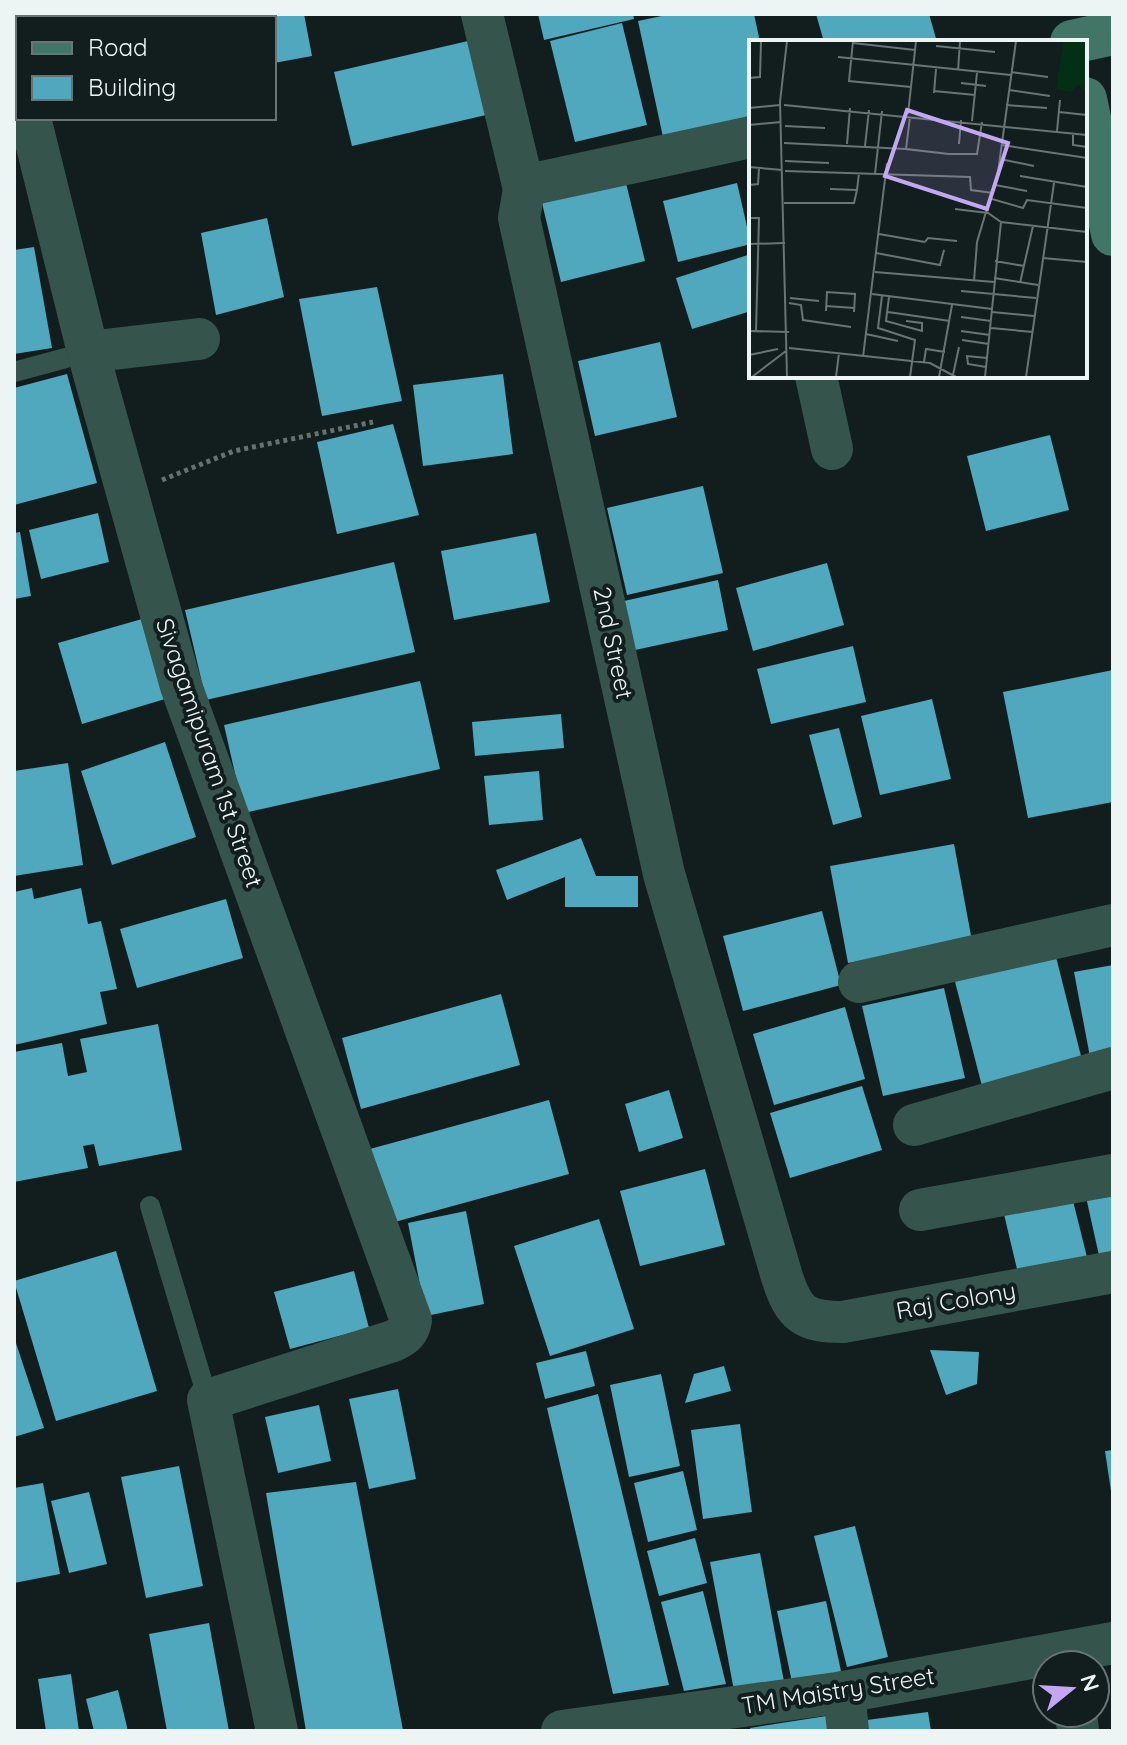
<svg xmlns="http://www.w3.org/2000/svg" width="1127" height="1745" viewBox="0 0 1127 1745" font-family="Quicksand,sans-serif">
  <rect width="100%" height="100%" fill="#121e1e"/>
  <g fill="#4fa8bd">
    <path d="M154,14h59l1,4h-60z"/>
    <path d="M230,14h74l8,42 -38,7v-45h-43z"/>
    <path d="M538,14h95l1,5 -90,21z"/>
    <path d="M671,14h83l6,28h-9v76l-88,19 -25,-116z"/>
    <path d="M816,14h113l8,28h-113z"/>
    <path d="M622,23l25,102 -72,17 -25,-101z"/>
    <path d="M468,41l18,74 -134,31 -18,-74z"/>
    <path d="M625,179l20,82 -84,21 -20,-83z"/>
    <path d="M737,183l14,61 -73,18 -15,-61z"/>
    <path d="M267,218l17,79 -68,18 -15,-82z"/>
    <path d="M34,247l18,101 -38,6v-104z"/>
    <path d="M751,254v57l-59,18 -16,-51z"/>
    <path d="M377,287l25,114 -80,15 -23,-117z"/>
    <path d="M660,342l17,75 -82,19 -17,-75z"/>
    <path d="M67,374l30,109 -83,22v-117z"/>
    <path d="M503,374l10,80 -90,12 -10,-81z"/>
    <path d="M393,424l26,91 -82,19 -20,-92z"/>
    <path d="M1050,435l19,75 -83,21 -19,-75z"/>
    <path d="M703,486l20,87 -96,22 -20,-87z"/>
    <path d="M98,513l11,49 -68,17 -12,-49z"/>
    <path d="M20,532l11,64 -17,3v-66z"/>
    <path d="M536,533l14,69 -96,18 -13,-69z"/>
    <path d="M394,562l21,90 -209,48 -21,-90z"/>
    <path d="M827,563l17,62 -91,26 -17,-63z"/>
    <path d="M718,580l10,50 -93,20 -11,-49z"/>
    <path d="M142,619l23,80 -83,25 -24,-81z"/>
    <path d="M853,646l13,56 -95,22 -14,-55z"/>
    <path d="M1113,670v132l-85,16 -25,-126z"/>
    <path d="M420,681l20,88 -196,44 -20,-88z"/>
    <path d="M932,699l19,80 -71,16 -19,-79z"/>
    <path d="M561,714l3,34 -89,8 -3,-34z"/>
    <path d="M839,728l23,89 -29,8 -24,-90z"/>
    <path d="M165,742l31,95 -84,28 -31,-94z"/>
    <path d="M68,763l15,102 -69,11v-105z"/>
    <path d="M539,771l4,49 -54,5 -5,-49z"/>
    <path d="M581,838l15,38h42v31h-73v-30l-58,23 -11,-30z"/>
    <path d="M954,844l18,97 -124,22 -18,-97z"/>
    <path d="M32,888l2,11 47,-11 7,36 13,-3 16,68 -17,3 7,32 -93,21v-153z"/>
    <path d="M226,899l17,59 -106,30 -17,-59z"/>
    <path d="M822,911l19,74 -98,26 -20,-75z"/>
    <path d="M1053,945l30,119 -100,26 -31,-120z"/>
    <path d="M1113,965v88l-23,4 -16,-85z"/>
    <path d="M944,988l21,90 -82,18 -21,-90z"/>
    <path d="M501,994l19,71 -159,44 -19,-71z"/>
    <path d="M845,1007l20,72 -91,26 -21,-71z"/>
    <path d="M158,1024l24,126 -83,16 -5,-22 -11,2 5,22 -74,14v-130l48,-9 6,33 19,-4 -7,-33z"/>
    <path d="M862,1086l20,64 -92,28 -20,-65z"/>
    <path d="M669,1090l14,48 -44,14 -14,-48z"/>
    <path d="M549,1100l20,74 -178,49 -21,-74z"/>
    <path d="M705,1169l20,76 -85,21 -20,-75z"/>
    <path d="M1113,1191v66l-13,3 -14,-63z"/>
    <path d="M1071,1193l19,76 -69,17 -18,-76z"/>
    <path d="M466,1211l18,93 -58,12 -18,-93z"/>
    <path d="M599,1219l35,110 -84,27 -36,-110z"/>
    <path d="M116,1251l41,140 -101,30 -42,-140z"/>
    <path d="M354,1271l15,57 -79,21 -16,-57z"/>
    <path d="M14,1337l30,91 -30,9z"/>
    <path d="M930,1350l49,2 -2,32 -31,11z"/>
    <path d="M586,1351l9,35 -50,13 -9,-36z"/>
    <path d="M724,1366l7,25 -46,12 9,-29z"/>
    <path d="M661,1374l19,92 -51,11 -19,-92z"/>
    <path d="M398,1389l18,90 -47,10 -20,-90z"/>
    <path d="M598,1394l71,291 -56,9 -66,-286z"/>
    <path d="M319,1405l12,56 -53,12 -13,-56z"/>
    <path d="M740,1424l12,88 -49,7 -12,-89z"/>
    <path d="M1113,1450v41h-2l-6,-40z"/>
    <path d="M179,1466l24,120 -57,12 -25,-121z"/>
    <path d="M683,1471l14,59 -49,12 -14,-59z"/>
    <path d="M356,1482l47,248 -97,1 -40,-238z"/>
    <path d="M43,1483l17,91 -46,9v-95z"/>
    <path d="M89,1492l18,72 -38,9 -18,-72z"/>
    <path d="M855,1526l33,131 -41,10 -33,-131z"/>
    <path d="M695,1538l12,45 -48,13 -12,-45z"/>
    <path d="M760,1553l25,134 -50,9 -25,-134z"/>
    <path d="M703,1591l23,93 -42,7 -23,-89z"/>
    <path d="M826,1601l16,75 -49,11 -16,-76z"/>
    <path d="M209,1623l20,108h-62l-18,-97z"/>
    <path d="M71,1674l8,57h-33l-8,-52z"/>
    <path d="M118,1690l10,41h-34l-8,-32z"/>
    <path d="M928,1712l3,19h-63l-1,-11z"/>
    <path d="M833,1715l2,16h-84l-1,-3z"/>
  </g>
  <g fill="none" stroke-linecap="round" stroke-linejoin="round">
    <path stroke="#677171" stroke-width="5" stroke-dasharray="4 4" stroke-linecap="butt" d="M162,480l72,-29 139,-29"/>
    <g stroke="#35544b" stroke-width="20">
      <path d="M14,372l74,-20"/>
      <path d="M150,1206l58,194"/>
    </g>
    <g stroke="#35544b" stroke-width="42">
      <path d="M482,14l42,175"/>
      <path d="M14,53l4,16"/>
      <path d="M30,118l58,234 93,334 230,634c-2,12 -7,16 -18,21l-185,59 69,331"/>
      <path d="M751,137l-218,47 -9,5 -5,29 145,656 118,403c12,37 22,45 61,45l270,-50"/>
      <path d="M88,352l111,-13"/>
      <path d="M816,376l16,73"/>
      <path d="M859,982l254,-57"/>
      <path d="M914,1125l199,-57"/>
      <path d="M920,1210l193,-35"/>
      <path d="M844,1692l4,39"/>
      <path d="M1076,1713l2,18"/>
      <path d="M562,1731l282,-39 269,-49"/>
    </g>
    <g stroke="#417566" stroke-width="44">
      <path d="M1072,42l41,-9"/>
      <path d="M1085,99l28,135"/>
    </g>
  </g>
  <g text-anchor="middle" stroke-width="8" stroke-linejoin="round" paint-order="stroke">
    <g font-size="24" fill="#ecf4f4" stroke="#121e1e">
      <text transform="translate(613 643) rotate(78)" y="8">2nd Street</text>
      <text transform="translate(209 753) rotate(71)" y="8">Sivagamipuram 1st Street</text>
      <text transform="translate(956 1301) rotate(-10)" y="8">Raj Colony</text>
      <text transform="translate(838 1691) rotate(-9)" y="8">TM Maistry Street</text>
    </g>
  </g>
  <g transform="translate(749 40)">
    <rect width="338" height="338" fill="#121e1e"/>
    <path d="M315,1h23v53l-9,-10 -7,8 -15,-3z" fill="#023015"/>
    <path fill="none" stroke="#697474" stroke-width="2" d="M38,1l-7,61 7,275M104,1l-4,40 62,6M104,3l62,7M187,6l59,6M89,17l173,18M209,31l2,-30M262,32l37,5M0,38l11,-1 1,-36M212,43l25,3M260,50l41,6M185,51l41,4M185,53l2,-24M35,65l303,30M257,65l41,3M0,68l31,-3M310,72l28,3M159,74l8,-73M161,77l-4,32 43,5h28l5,-32M223,81l5,-48M0,85l32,-3M36,86l40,2M308,91l3,-31M324,93v12l14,2M35,103l122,6M98,104l3,-36M210,104l2,-24M253,105l85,13M116,106l4,-36M251,119l34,7M36,121l44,2M0,127l33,3M36,131l185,6 1,13 22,3M126,134l7,-63M271,136l67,11M0,145l9,-1 1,-16M246,145l32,6M81,149l27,1 2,-17M243,159l31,9 4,-8 60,8M35,163h70l3,-13M206,169l33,4 13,9 86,10M0,178h10l-3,113M130,194l46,8M176,202l3,-4 29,3M0,204l36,-1M127,213l64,12 4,-15M294,218l44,4M246,221l29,5M126,232l119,10M245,238l44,7M225,241l3,-39 21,-70 18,-131M271,243l13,-57M212,251l75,7M123,254l120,15M133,256l-4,32 37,12 -5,37M140,257l-3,24 36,10v-8l-16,-2M41,258l29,3M40,263l12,2 2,15 48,7M77,266l28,2M77,271l1,-19 28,2 -1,18M139,272l62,9M243,272l42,4M212,277l30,4M242,288l42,4M0,291l40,1M212,291l29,4M117,294l32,7M213,300l27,4M40,308l141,15 26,14M0,315l29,-6M114,317l24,-194M175,322l2,-13 19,3M237,327l-18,-3 -1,-8 20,2M204,335l6,-28M3,337l34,-26M87,337l3,-24M190,337l13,-72M236,337l16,-155M277,337l28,-194"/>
    <path fill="#c3a7f2" fill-opacity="0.15" stroke="#c3a7f2" stroke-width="4" d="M158,70l101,33 -21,66 -102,-33z"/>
    <rect width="338" height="338" fill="none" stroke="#ecf4f4" stroke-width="4"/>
  </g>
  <rect width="1127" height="1745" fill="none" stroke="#ecf4f4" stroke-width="32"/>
  <rect x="16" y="16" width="260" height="104" fill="#121e1e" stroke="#697474" stroke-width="2"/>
  <rect x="32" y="42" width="40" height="12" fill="#417566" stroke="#697474" stroke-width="2"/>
  <text x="88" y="56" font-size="24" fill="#ecf4f4">Road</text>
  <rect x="32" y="76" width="40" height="24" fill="#4fa8bd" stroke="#697474" stroke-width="2"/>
  <text x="88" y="96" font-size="24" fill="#ecf4f4">Building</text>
  <g transform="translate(1071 1689) rotate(72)"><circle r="38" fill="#121e1e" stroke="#697474" stroke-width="2"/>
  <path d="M0-6L14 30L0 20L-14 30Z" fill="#c3a7f2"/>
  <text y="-12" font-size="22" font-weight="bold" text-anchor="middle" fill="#ecf4f4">N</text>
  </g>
</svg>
